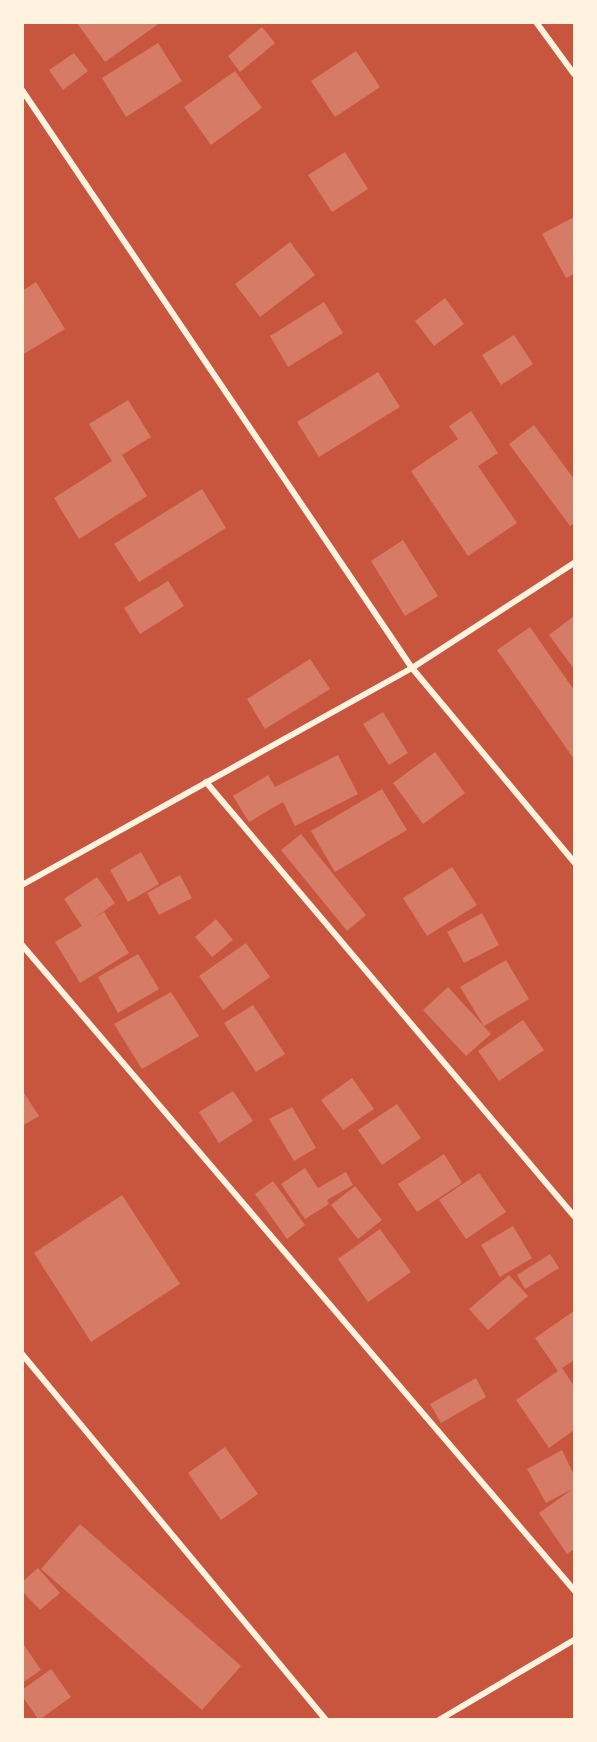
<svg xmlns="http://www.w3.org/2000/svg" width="597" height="1742" viewBox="0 0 597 1742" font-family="'Roboto Condensed',sans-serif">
  <rect width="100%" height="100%" fill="#c8553d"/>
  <g fill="#d67c66">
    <path d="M161,22l-56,40 -28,-39 1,-1z"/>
    <path d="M262,27l13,16 -35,29 -12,-16z"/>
    <path d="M158,43l24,38 -56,36 -24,-39z"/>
    <path d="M356,51l24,36 -45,30 -24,-36z"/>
    <path d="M74,53l14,18 -25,19 -14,-20z"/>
    <path d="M235,71l27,37 -51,37 -27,-38z"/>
    <path d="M345,152l23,37 -36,23 -24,-37z"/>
    <path d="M574,217v57l-8,4 -24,-44z"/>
    <path d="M290,242l25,33 -55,42 -25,-33z"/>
    <path d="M36,282l29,47 -43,26v-64z"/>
    <path d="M445,298l19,26 -30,22 -19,-25z"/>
    <path d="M324,302l19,31 -55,34 -18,-31z"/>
    <path d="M514,335l19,29 -32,21 -19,-30z"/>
    <path d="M378,372l22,35 -81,50 -22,-35z"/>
    <path d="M128,400l23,37 -29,18 25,41 -68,43 -25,-41 58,-37 -23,-37z"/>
    <path d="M471,411l27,42 -20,13 39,57 -49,33 -57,-85 47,-32 -9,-13z"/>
    <path d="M534,425l40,54v44l-4,3 -61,-82z"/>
    <path d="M202,489l24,39 -87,54 -25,-38z"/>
    <path d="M403,540l35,56 -33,20 -34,-55z"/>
    <path d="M168,581l16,25 -44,28 -16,-26z"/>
    <path d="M574,616v53l-25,-34z"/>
    <path d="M530,627l44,63v69l-77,-109z"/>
    <path d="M310,659l20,30 -65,40 -18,-30z"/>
    <path d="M383,712l25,41 -19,12 -26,-41z"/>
    <path d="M435,752l30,41 -42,31 -30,-41z"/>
    <path d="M338,755l20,39 -63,32 -12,-24 -34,20 -16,-26 35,-21 7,12z"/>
    <path d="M382,789l25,41 -72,42 -24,-41z"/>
    <path d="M301,834l65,81 -19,16 -66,-81z"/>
    <path d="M141,852l18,32 -31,18 -18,-32z"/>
    <path d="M452,867l25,38 -50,31 -24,-38z"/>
    <path d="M180,875l12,23 -33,17 -12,-22z"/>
    <path d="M97,877l18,26 -23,17 12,-8 25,41 -49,30 -25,-41 27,-16 -18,-27z"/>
    <path d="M482,913l17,32 -35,18 -17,-31z"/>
    <path d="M216,919l17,21 -21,17 -17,-20z"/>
    <path d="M246,943l24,34 -47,33 -24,-34z"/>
    <path d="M138,954l21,35 -41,24 -20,-36z"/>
    <path d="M506,960l23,39 -45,27 -24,-39z"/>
    <path d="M448,987l43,47 -25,22 -43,-46z"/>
    <path d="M171,992l28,44 -57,33 -28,-45z"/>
    <path d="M253,1005l32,49 -29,18 -32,-49z"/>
    <path d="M523,1020l21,30 -45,31 -21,-30z"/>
    <path d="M352,1078l22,31 -31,21 -22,-30z"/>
    <path d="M22,1090l17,26 -17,10z"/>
    <path d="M233,1091l20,30 -34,22 -20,-31z"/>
    <path d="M397,1104l24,34 -39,27 -24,-35z"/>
    <path d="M292,1107l24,41 -22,13 -25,-42z"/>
    <path d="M444,1154l18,29 -45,29 -19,-28z"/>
    <path d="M305,1168l13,20 28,-16 7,13 -26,15 2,4 -24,15 -24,-35z"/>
    <path d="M479,1173l27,39 -40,27 -27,-39z"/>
    <path d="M273,1181l32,44 -18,14 -32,-45z"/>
    <path d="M355,1186l27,34 -24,19 -27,-34z"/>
    <path d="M122,1195l58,89 -89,58 -57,-89z"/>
    <path d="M513,1226l19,32 -32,19 -19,-32z"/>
    <path d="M380,1229l31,43 -43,30 -30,-43z"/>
    <path d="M550,1254l9,14 -34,21 -8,-14z"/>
    <path d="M509,1275l19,21 -40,34 -19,-21z"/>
    <path d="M574,1311v49l-12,8 12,18v44l-25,18 -33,-48 42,-29 -23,-33z"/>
    <path d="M476,1378l10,19 -45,26 -11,-19z"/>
    <path d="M225,1447l33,47 -37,26 -33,-47z"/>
    <path d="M562,1450l12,25v13l-28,15 -19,-34z"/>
    <path d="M574,1488v61l-7,5 -28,-41z"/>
    <path d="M80,1524l161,142 -39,44 -161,-141z"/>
    <path d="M38,1568l22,25 -20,17 -18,-19v-9z"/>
    <path d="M22,1642l19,28 -19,13z"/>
    <path d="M51,1669l20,28 -32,23 -17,-24v-6z"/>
  </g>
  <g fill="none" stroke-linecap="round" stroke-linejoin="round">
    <g stroke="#fff3e0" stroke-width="6">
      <path d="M536,22l38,52"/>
      <path d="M22,90l390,578 162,194"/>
      <path d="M206,782l368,434"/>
      <path d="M22,885l390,-217 162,-105"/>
      <path d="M22,945l552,645"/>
      <path d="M22,1354l304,366"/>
      <path d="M439,1720l135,-80"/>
    </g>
  </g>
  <rect width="597" height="1742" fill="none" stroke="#fff3e0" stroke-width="48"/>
</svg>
